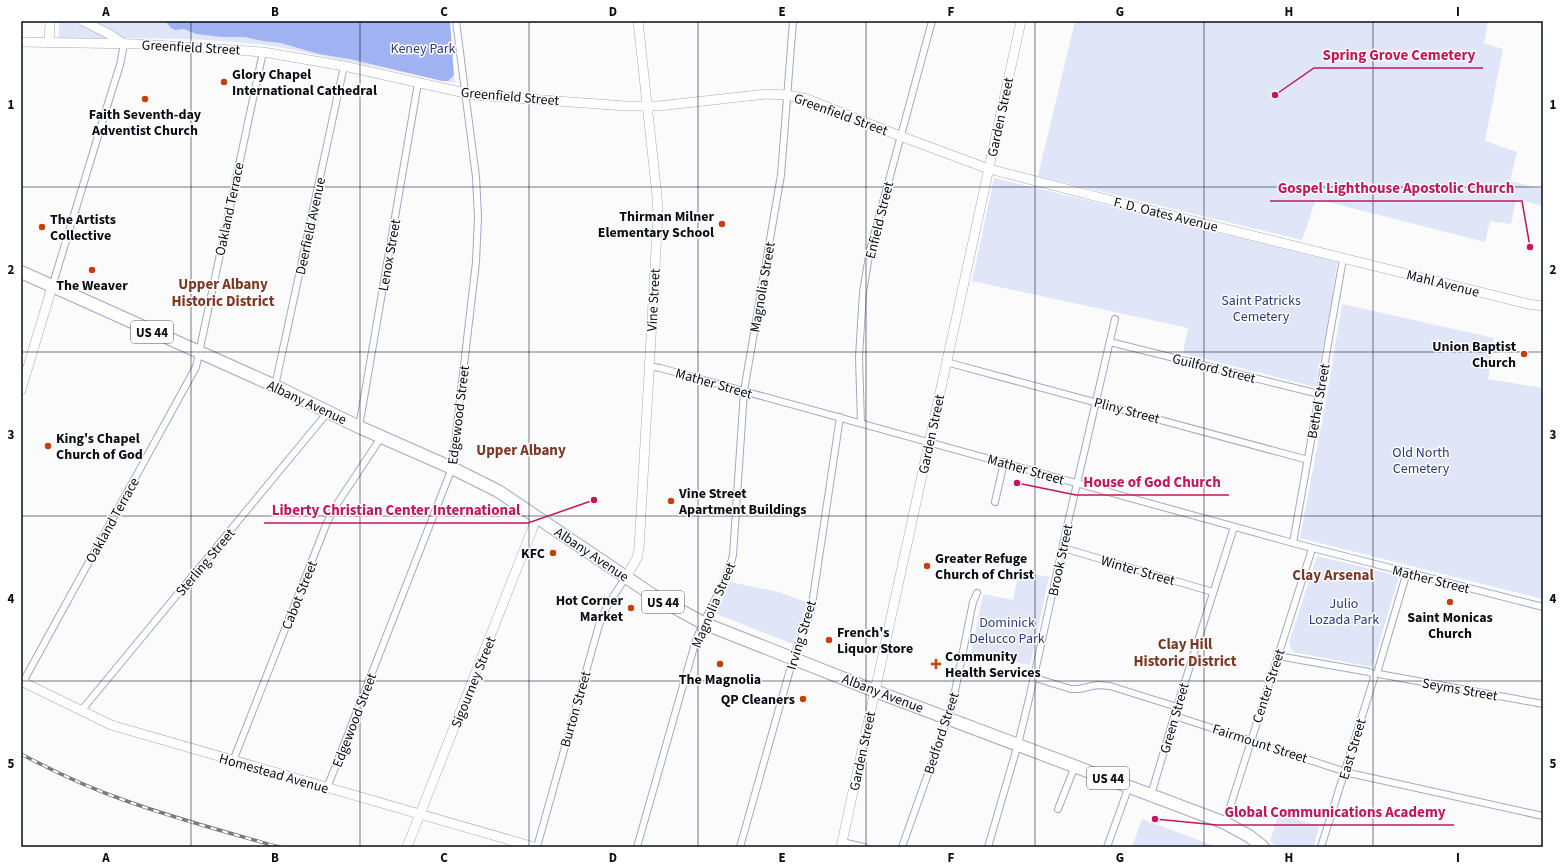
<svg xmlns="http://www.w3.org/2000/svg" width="1564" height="868" viewBox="0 0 1564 868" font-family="'Source Sans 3',sans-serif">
  <rect width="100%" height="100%" fill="#fbfbfb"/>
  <g fill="#e0e5f7">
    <path d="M59,21h389l7,62 -176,-36c-73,-11 -147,-8 -220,-9z"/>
    <path d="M1075,21h413l-4,22 19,6 -18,92 32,11 -7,29 33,8v17l-27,-7 -5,25 -21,-3 -5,21 -169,-43 -14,41 -264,-64z"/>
    <path d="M994,178l59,14 284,70 -5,38 -17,87 -132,-34 5,-25 -216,-47z"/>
    <path d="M1342,304l152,34 -6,41 55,9v211l-243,-61 28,-148z"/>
    <path d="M1317,556l82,20 -27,91 -79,-15 -4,-9z"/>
    <path d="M1019,571l30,6 -19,88 -59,-12 12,-59 30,6z"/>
    <path d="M730,582l49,10 27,10 -1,10 -12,32 -77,-30z"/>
    <path d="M1279,813l40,14 -6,20h-36l-7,-6z"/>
    <path d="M1142,819l75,28h-85z"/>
  </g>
  <path fill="#a1b2f3" d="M165,21h285l4,54 -6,6h-6l-92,-22 -31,-5 -38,-11 -18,-2 -18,-4h-23l-26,-3 -12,-5 -9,1 -4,-2z"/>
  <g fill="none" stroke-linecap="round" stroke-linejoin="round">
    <defs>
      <g id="street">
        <path d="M52,287l57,-187 11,-35 4,-21"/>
        <path d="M1110,342l209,52"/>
        <path d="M946,362l362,98"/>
        <path d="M649,366l11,2 633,175 250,64"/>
        <path d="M275,386l69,-320"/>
        <path d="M861,423l-2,-66 4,-65 7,-42 62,-229"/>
        <path d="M359,427l59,-344"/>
        <path d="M995,502l9,-40"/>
        <path d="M1293,543l50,-284"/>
        <path d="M1063,548l150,44"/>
        <path d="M1407,572l-30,101 2,1 164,30"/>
        <path d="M1278,656l91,16 4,2 1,4 -53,169"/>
        <path d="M1035,678l36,11h8l18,-4 13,1 67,21"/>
        <path d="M23,682l173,-315 67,-315"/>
        <path d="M81,711l247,-299"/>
        <path d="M1175,716l174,57 194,43"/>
        <path d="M233,761l93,-236 7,-15 49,-74"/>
        <path d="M327,788l125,-320 24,-206 2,-45 -2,-40 -20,-156"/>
        <path d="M1151,795l26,-88 57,-180"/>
        <path d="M1058,809l17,-43"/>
        <path d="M1225,823l87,-274"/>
        <path d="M842,842l22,5"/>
        <path d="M537,847l62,-222 8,-19 19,-29"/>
        <path d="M637,847l59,-207c11,-29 30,-55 37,-85l11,-164 37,-216 12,-154"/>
        <path d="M740,847l53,-188 18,-48 29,-194"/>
        <path d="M902,847l50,-141 21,-104 4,-9"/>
        <path d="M988,847l30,-103 11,-45 37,-168 49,-212"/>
        <path d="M1107,847l22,-61"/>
      </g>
      <g id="secondary">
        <path d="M83,21l26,13 15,10"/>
        <path d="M21,42l117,2 125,8 81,14 130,29 152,11h33l107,-12 21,1 20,4 93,37 89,33 148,38 391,97 15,2"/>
        <path d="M49,43l1,-22"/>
        <path d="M21,390l31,-103"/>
        <path d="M626,577l11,-19 2,-9 19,-335 -1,-18 -19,-175"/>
        <path d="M21,681l90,44 423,122"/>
        <path d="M407,847l125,-317 4,-13"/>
        <path d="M841,847l180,-826"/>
      </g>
      <path id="highway" d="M21,272l254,114 84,41 93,41 46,23 156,105 49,27 172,68 350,132 24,13 14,11"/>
    </defs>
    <use href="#street" stroke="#a1a9c5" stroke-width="8"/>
    <use href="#secondary" stroke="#a1a9c5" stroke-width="10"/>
    <use href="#highway" stroke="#a1a9c5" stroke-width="14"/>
    <use href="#street" stroke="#fff" stroke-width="6"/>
    <use href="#secondary" stroke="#fff" stroke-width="9"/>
    <use href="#highway" stroke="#fff" stroke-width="12"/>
    <defs>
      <path id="rail" d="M21,754c32,17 66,33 100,45 52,19 105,33 158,48"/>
    </defs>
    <use href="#rail" stroke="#797a7f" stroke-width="3.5"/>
    <use href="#rail" stroke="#fff" stroke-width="2" stroke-dasharray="6" stroke-linecap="butt"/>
  </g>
  <path fill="none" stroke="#090c15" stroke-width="1" stroke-opacity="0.55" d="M191,21v826M360,21v826M529,21v826M698,21v826M866,21v826M1035,21v826M1204,21v826M1373,21v826M21,187h1522M21,352h1522M21,516h1522M21,681h1522"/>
  <g fill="#c73f0b" stroke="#fff" stroke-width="1.5">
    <circle cx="224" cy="82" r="4"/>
    <circle cx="145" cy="99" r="4"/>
    <circle cx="722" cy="224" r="4"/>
    <circle cx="42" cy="227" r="4"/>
    <circle cx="92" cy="270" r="4"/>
    <circle cx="1524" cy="354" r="4"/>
    <circle cx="48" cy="446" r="4"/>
    <circle cx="671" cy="501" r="4"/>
    <circle cx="553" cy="553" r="4"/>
    <circle cx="927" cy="566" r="4"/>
    <circle cx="1450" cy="602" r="4"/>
    <circle cx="631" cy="608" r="4"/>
    <circle cx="829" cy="640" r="4"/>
    <circle cx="720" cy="664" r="4"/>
    <path d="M934 658h4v4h4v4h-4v4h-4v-4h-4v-4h4z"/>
    <circle cx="803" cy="699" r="4"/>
  </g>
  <g text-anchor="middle" stroke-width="3" stroke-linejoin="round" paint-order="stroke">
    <g fill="#fff" stroke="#53555b" stroke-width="1">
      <rect x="131" y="321" width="42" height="22" rx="3"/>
      <rect x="642" y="591" width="42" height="22" rx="3"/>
      <rect x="1087" y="767" width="42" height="22" rx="3"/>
    </g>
    <g font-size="13" font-weight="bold" fill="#090c15">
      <text x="152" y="337">US 44</text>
      <text x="663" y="607">US 44</text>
      <text x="1108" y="783">US 44</text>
    </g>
    <g font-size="14" fill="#090c15" stroke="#fff">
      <text transform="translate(191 47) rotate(3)" y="5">Greenfield Street</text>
      <text transform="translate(510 96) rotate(5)" y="5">Greenfield Street</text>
      <text transform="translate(841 114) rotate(20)" y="5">Greenfield Street</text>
      <text transform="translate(1000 117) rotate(-78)" y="5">Garden Street</text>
      <text transform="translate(229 209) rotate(-78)" y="5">Oakland Terrace</text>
      <text transform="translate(1166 214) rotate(14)" y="5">F. D. Oates Avenue</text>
      <text transform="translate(879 220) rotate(-76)" y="5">Enfield Street</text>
      <text transform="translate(310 226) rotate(-78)" y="5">Deerfield Avenue</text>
      <text transform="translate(389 255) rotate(-80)" y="5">Lenox Street</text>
      <text transform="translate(1443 283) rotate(14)" y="5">Mahl Avenue</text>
      <text transform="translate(762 287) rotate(-80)" y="5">Magnolia Street</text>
      <text transform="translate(653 300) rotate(-87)" y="5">Vine Street</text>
      <text transform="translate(1214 368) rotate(14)" y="5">Guilford Street</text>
      <text transform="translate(714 383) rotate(16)" y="5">Mather Street</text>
      <text transform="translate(1318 401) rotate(-80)" y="5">Bethel Street</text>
      <text transform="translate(307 402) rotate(25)" y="5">Albany Avenue</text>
      <text transform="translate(1127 410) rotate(15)" y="5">Pliny Street</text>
      <text transform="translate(458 415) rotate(-83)" y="5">Edgewood Street</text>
      <text transform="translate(931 434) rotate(-78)" y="5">Garden Street</text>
      <text transform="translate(1026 469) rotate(16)" y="5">Mather Street</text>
      <text transform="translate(112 520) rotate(-61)" y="5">Oakland Terrace</text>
      <text transform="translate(592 554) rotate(34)" y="5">Albany Avenue</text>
      <text transform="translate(1060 560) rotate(-78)" y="5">Brook Street</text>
      <text transform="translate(205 562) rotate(-50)" y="5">Sterling Street</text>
      <text transform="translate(1138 570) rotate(16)" y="5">Winter Street</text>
      <text transform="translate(1431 579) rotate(14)" y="5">Mather Street</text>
      <text transform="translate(299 595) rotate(-68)" y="5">Cabot Street</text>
      <text transform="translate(713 605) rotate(-67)" y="5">Magnolia Street</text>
      <text transform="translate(801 635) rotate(-73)" y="5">Irving Street</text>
      <text transform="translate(473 682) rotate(-68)" y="5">Sigourney Street</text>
      <text transform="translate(1268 686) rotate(-72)" y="5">Center Street</text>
      <text transform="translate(1460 689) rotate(10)" y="5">Seyms Street</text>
      <text transform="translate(883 693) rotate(21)" y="5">Albany Avenue</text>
      <text transform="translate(575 709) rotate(-74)" y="5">Burton Street</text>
      <text transform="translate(1174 718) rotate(-74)" y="5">Green Street</text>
      <text transform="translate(354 720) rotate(-69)" y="5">Edgewood Street</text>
      <text transform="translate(941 733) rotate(-72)" y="5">Bedford Street</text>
      <text transform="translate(1260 743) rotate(18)" y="5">Fairmount Street</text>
      <text transform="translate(1352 749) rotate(-73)" y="5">East Street</text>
      <text transform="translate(862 751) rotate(-78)" y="5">Garden Street</text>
      <text transform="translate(274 773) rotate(16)" y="5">Homestead Avenue</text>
    </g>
    <g font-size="14" fill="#2d3882" stroke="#fff">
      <text x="423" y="53">Keney Park</text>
      <text x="1261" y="305">Saint Patricks<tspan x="1261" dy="16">Cemetery</tspan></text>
      <text x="1421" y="457">Old North<tspan x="1421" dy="16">Cemetery</tspan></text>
      <text x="1344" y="608">Julio<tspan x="1344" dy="16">Lozada Park</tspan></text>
      <text x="1007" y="627">Dominick<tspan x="1007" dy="16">Delucco Park</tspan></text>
    </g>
    <g font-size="14" font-weight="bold" fill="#090c15" stroke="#fff" text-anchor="start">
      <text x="232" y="79">Glory Chapel<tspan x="232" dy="16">International Cathedral</tspan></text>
      <text x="145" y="119" text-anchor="middle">Faith Seventh-day<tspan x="145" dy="16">Adventist Church</tspan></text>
      <text x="714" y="221" text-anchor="end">Thirman Milner<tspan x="714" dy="16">Elementary School</tspan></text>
      <text x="50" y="224">The Artists<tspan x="50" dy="16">Collective</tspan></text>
      <text x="92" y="290" text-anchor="middle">The Weaver</text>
      <text x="1516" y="351" text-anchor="end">Union Baptist<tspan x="1516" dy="16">Church</tspan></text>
      <text x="56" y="443">King's Chapel<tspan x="56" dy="16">Church of God</tspan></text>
      <text x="679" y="498">Vine Street<tspan x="679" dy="16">Apartment Buildings</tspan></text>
      <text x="545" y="558" text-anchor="end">KFC</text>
      <text x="935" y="563">Greater Refuge<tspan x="935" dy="16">Church of Christ</tspan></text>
      <text x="623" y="605" text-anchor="end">Hot Corner<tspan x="623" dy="16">Market</tspan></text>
      <text x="1450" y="622" text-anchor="middle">Saint Monicas<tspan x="1450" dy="16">Church</tspan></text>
      <text x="837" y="637">French's<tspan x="837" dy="16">Liquor Store</tspan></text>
      <text x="945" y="661">Community<tspan x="945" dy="16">Health Services</tspan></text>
      <text x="720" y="684" text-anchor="middle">The Magnolia</text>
      <text x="795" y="704" text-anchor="end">QP Cleaners</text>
    </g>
    <g font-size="15" font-weight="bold" fill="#7b3723" stroke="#fff">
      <text x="223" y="289">Upper Albany<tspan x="223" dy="17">Historic District</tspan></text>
      <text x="521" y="455">Upper Albany</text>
      <text x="1333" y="580">Clay Arsenal</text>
      <text x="1185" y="649">Clay Hill<tspan x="1185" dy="17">Historic District</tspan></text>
    </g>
  </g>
  <path fill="none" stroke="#c2185b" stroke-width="1.5" d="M1275 95L1314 68H1483M1530 247L1522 201H1270M1017 483L1076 495H1229M594 500L528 523H264M1155 819L1217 825H1454"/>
  <g fill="#c2185b" stroke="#fff" stroke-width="1.5">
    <circle cx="1275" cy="95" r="4"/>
    <circle cx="1530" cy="247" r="4"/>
    <circle cx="1017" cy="483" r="4"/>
    <circle cx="594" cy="500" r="4"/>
    <circle cx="1155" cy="819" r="4"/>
  </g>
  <g font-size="15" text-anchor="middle" font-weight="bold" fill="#c2185b" stroke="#fff" stroke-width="3" stroke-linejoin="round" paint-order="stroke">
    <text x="1399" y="60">Spring Grove Cemetery</text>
    <text x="1396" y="193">Gospel Lighthouse Apostolic Church</text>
    <text x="1152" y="487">House of God Church</text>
    <text x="396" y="515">Liberty Christian Center International</text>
    <text x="1335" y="817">Global Communications Academy</text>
  </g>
  <rect width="1564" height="868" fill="none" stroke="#ffffff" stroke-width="44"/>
  <rect x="22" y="22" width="1520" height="824" fill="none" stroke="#090c15" stroke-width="1.5"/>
  <g font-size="13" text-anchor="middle" font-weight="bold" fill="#090c15">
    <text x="106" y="16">A</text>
    <text x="275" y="16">B</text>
    <text x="444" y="16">C</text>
    <text x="613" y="16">D</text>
    <text x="782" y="16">E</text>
    <text x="951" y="16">F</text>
    <text x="1120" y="16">G</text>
    <text x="1289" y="16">H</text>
    <text x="1458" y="16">I</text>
    <text x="11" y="109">1</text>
    <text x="1553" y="109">1</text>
    <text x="11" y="274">2</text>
    <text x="1553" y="274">2</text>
    <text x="11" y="439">3</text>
    <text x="1553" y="439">3</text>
    <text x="11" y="603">4</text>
    <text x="1553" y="603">4</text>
    <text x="11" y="768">5</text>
    <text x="1553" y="768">5</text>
    <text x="106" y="862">A</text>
    <text x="275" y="862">B</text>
    <text x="444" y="862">C</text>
    <text x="613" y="862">D</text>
    <text x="782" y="862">E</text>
    <text x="951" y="862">F</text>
    <text x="1120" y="862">G</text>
    <text x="1289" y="862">H</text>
    <text x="1458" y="862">I</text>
  </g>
</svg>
